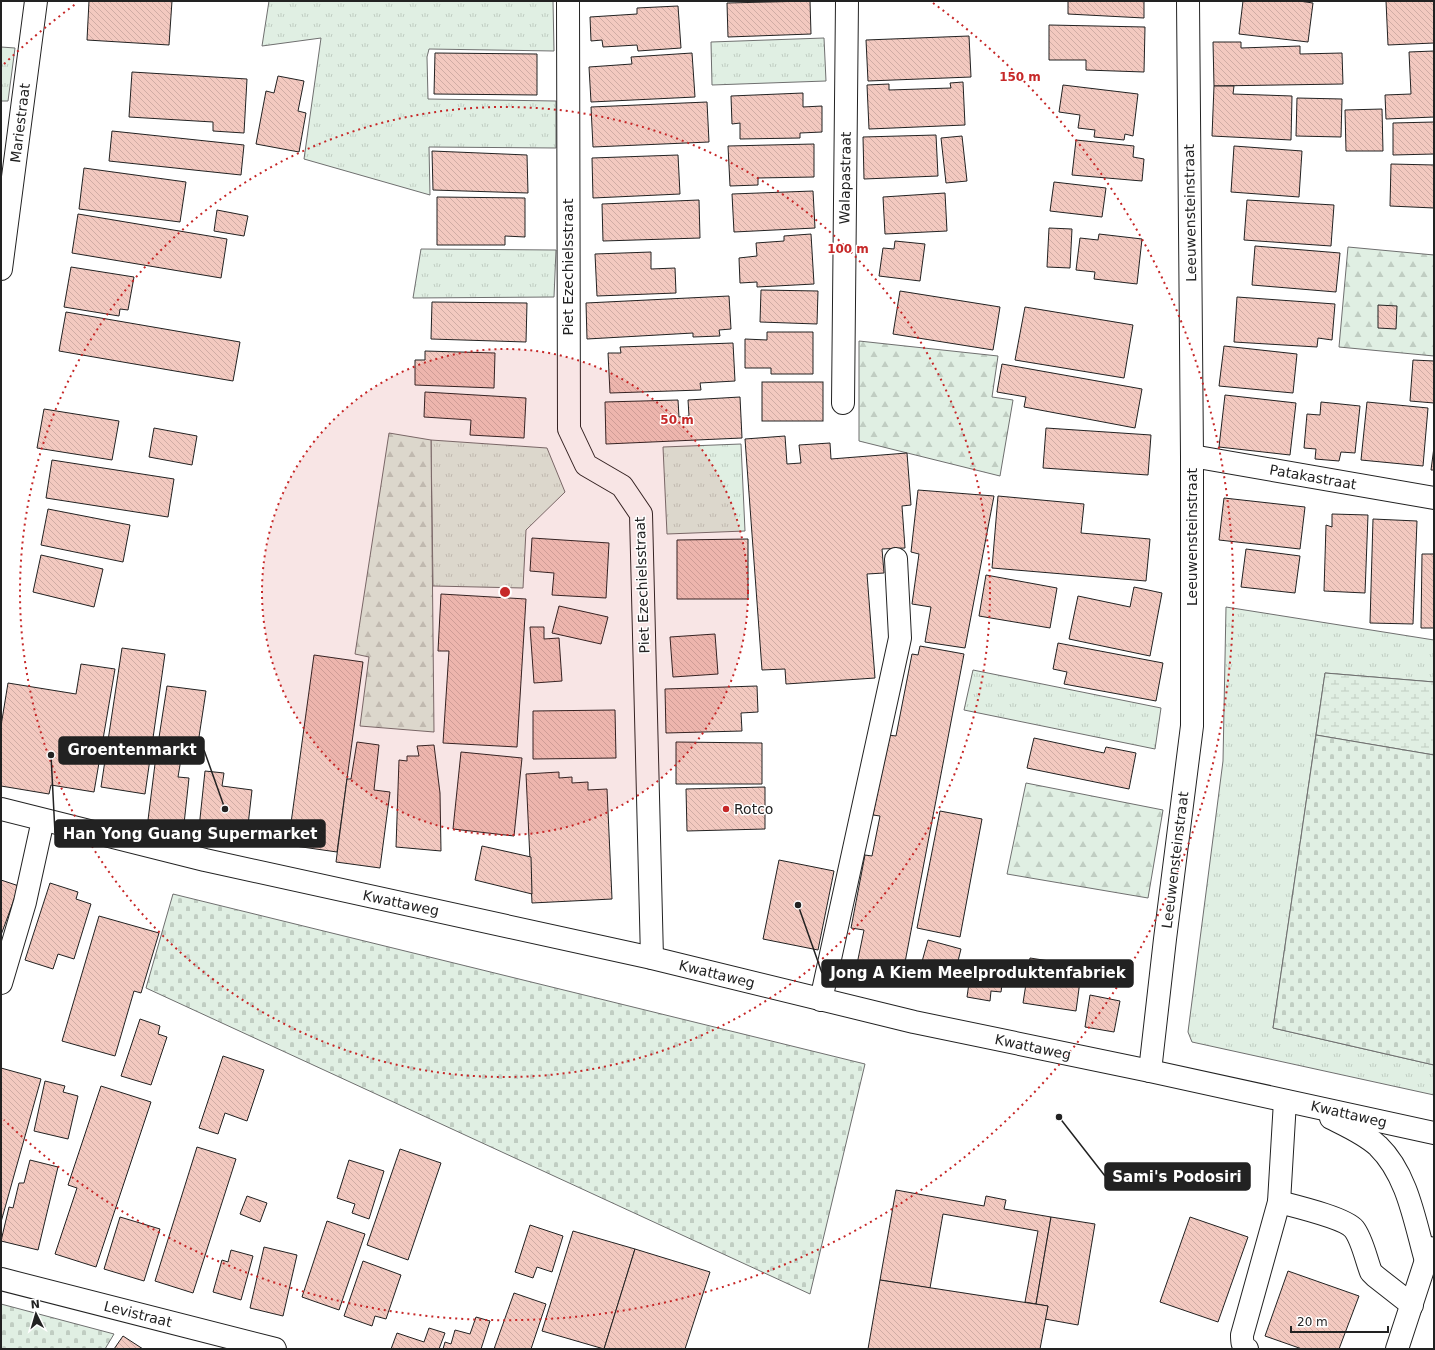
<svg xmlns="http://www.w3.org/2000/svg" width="1435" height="1350" viewBox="0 0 1435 1350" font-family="'DejaVu Sans',sans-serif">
  <defs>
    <pattern id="grass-tufts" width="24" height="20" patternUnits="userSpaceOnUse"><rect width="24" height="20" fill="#e0efe3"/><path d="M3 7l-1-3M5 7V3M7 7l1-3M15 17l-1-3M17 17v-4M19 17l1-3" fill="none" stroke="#c0cdc2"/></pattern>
    <pattern id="forest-firs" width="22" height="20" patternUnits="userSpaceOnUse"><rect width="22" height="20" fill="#e0efe3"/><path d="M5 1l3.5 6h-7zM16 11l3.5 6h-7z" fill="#c0cdc2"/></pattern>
    <pattern id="wetland-marsh" width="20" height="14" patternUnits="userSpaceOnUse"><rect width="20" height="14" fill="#e0efe3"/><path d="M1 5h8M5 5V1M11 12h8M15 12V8" fill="none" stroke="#c0cdc2"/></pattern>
    <pattern id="cemetery-stones" width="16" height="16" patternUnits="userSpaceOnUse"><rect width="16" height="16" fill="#e0efe3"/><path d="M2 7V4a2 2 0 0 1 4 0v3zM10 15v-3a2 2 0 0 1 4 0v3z" fill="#c0cdc2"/></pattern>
    <pattern id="building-back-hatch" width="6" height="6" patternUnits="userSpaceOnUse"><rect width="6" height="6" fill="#f3c9c0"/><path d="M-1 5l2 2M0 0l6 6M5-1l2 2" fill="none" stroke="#d0aca5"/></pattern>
  </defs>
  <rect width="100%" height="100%" fill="#fff"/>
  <g fill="url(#grass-tufts)" stroke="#6f6f6f">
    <path d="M269,1h284l1,50 -125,-2 -2,8 1,42 128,2v47l-127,-1 1,48 -126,-36 17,-121 -59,8z"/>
    <path d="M824,38l2,43 -114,4 -1,-43z"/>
    <path d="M1,47l14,1 -7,53h-7z"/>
    <path d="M421,249l135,1 -2,47 -141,1z"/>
    <path d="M431,440l116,8 18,44 -39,38 -3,58 -90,-2z"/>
    <path d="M741,444l4,87 -78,3 -4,-87z"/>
    <path d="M1226,607l208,33v42l-109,-9 -52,355 161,37v30l-242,-53 -4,-10 35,-271z"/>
    <path d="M973,670l188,38 -6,41 -191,-39z"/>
  </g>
  <g fill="url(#forest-firs)" stroke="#6f6f6f">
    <path d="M1348,247l86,8v101l-95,-9z"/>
    <path d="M859,341l139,15 -6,41 21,3 -13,76 -141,-35z"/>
    <path d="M389,433l42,7 3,292 -74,-6 9,-69 -14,-3z"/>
    <path d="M1026,783l137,27 -15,88 -141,-24z"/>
  </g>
  <path fill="url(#wetland-marsh)" stroke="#6f6f6f" d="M1325,673l109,9v73l-118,-20z"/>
  <g fill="url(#cemetery-stones)" stroke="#6f6f6f">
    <path d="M1316,735l118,20v310l-161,-37z"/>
    <path d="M173,894l692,170 -55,230 -664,-306z"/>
    <path d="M1,1304l113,30 -9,15h-104z"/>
  </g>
  <g fill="url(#building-back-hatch)" stroke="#222">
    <path d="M89,1h83l-3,44 -82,-5z"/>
    <path d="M810,1l1,33 -83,3 -1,-34z"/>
    <path d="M1068,1h76v17l-76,-4z"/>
    <path d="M1243,1h56l14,2 -5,39 -69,-8z"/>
    <path d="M1386,1h48v42l-46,2z"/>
    <path d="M678,6l3,42 -43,3 -1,-6 -34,2 -1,-7 -11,1 -1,-24 47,-3v-6z"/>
    <path d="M1049,25l96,2 -1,45 -58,-2v-10h-37z"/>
    <path d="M969,36l2,41 -103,4 -2,-41z"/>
    <path d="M1213,42h28v6l59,-2v8l42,-1 1,31 -129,2z"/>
    <path d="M1434,51v66l-48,2 -1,-24 26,-1 -2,-42z"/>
    <path d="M435,53l102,1v41l-103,-1z"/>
    <path d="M692,53l3,44 -104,5 -2,-35 43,-3 -1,-7z"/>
    <path d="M132,72l115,7 -3,54 -31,-2v-9l-84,-5z"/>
    <path d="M278,76l26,5 -6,30 8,2 -7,39 -43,-8 10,-53 8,2z"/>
    <path d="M963,82l2,43 -96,4 -2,-44 22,-1v6l62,-2 -1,-5z"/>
    <path d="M1063,85l75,9 -5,42 -8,-2 -1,6 -30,-3 1,-7 -17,-2 2,-13 -21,-3z"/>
    <path d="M1214,86h20l-1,8 59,2 -1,44 -79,-4z"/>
    <path d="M803,93v14l19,-1v26l-22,1v5l-60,1v-16l-8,1 -1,-28z"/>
    <path d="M1297,98l45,1 -1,38 -45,-1z"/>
    <path d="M707,102l2,40 -116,5 -2,-40z"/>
    <path d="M1382,109l1,42h-37l-1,-41z"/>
    <path d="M1434,122v32l-41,1v-32z"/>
    <path d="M112,131l132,14 -3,30 -132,-14z"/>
    <path d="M936,135l2,41 -74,3 -1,-42z"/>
    <path d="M962,136l5,45 -21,2 -5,-45z"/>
    <path d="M1076,140l58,6 -1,11 11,2 -2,22 -70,-6z"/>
    <path d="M814,144v33l-56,1v7l-28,1 -2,-40z"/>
    <path d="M1234,146l68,5 -3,46 -68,-5z"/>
    <path d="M432,151l95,4 1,38 -95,-3z"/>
    <path d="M678,155l2,39 -87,4 -1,-40z"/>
    <path d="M1391,164l43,1v43l-44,-2z"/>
    <path d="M84,168l102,14 -6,40 -101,-13z"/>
    <path d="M1054,182l52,6 -4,29 -52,-6z"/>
    <path d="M813,191l2,37 -81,4 -2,-38z"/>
    <path d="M945,193l2,38 -62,3 -2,-37z"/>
    <path d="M437,197l88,1v39l-20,-1v9h-68z"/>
    <path d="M699,200l1,38 -97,3 -1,-37z"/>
    <path d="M1247,200l87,5 -3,41 -87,-6z"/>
    <path d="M217,210l31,6 -4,20 -30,-5z"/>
    <path d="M78,214l149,25 -6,39 -149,-25z"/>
    <path d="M1049,228l23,1 -2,39 -23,-1z"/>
    <path d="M811,234l3,50 -57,3v-5l-17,1 -1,-25 18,-2 -1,-13 28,-2v-5z"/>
    <path d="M1099,234l43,5 -5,45 -43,-5 1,-7 -19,-2 4,-32 18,2z"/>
    <path d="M895,241l30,3 -5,37 -41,-5 4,-28 11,1z"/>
    <path d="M1255,246l85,7 -4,39 -84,-7z"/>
    <path d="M651,252v17l24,-1 1,25 -79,3 -2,-42z"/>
    <path d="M71,267l63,10 -6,33 -8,-1 -1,7 -55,-9z"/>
    <path d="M761,290l57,1 -1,33 -57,-2z"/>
    <path d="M900,291l100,16 -7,43 -100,-16z"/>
    <path d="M729,296l2,33 -12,1 1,6 -27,1v-4l-106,6 -1,-36z"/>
    <path d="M1237,297l98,7 -3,36 -14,-2 -1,9 -83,-5z"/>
    <path d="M432,302l95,1 -1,39 -95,-3z"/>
    <path d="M1378,305l19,1 -1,23 -18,-1z"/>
    <path d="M1025,307l108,18 -9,53 -109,-18z"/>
    <path d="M66,312l174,30 -7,39 -174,-30z"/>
    <path d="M767,332h46v42h-42v-6h-26v-29l22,1z"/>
    <path d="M733,343l2,38 -35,2 1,7 -91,3 -2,-40h13l-1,-6z"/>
    <path d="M1224,346l73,8 -4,39 -74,-7z"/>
    <path d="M425,351l70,2 -1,35 -79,-3v-25h10z"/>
    <path d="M1413,360l21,1v42l-24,-2z"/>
    <path d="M1002,364l140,25 -7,39 -111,-21 2,-10 -29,-5z"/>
    <rect x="762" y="382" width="61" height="39"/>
    <path d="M425,392l101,6 -2,40 -54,-3 1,-15 -47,-3z"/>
    <path d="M1225,395l71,8 -6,52 -71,-8z"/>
    <path d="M740,397l2,41 -136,6 -1,-42 73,-2 1,17 10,-1 -1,-16z"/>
    <path d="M1321,402l39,4 -5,47 -14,-1 -2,9 -24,-2 1,-10 -12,-1 3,-34 13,1z"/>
    <path d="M1367,402l61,6 -5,58 -62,-6z"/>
    <path d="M44,409l75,12 -7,39 -75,-12z"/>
    <path d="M154,428l43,8 -5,29 -43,-8z"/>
    <path d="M1046,428l105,7 -3,40 -105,-7z"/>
    <path d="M785,436l2,28 14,-1 -2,-18 31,-2 1,16 76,-6 4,52 -9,1 3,42 -23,1 2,24 -17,1 8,104 -89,6 -1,-15 -23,1 -17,-231z"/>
    <path d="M1434,447v23h-3z"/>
    <path d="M52,460l122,19 -6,38 -122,-19z"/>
    <path d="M918,490l76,6 -29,152 -40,-6 6,-35 -19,-3 7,-50 -8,-2z"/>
    <path d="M998,496l86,8 -3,29 69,6 -4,42 -154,-13z"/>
    <path d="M1224,498l81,9 -5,42 -81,-9z"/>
    <path d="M48,509l82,16 -7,37 -82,-17z"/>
    <path d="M1332,514l36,1 -3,78 -41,-2 2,-66 6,2z"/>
    <path d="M1373,519l44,2 -4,103 -43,-1z"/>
    <path d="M532,538l77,5 -3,55 -54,-3 2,-22 -24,-2z"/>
    <path d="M748,539v60h-71v-59z"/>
    <path d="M1246,549l54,7 -5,37 -54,-6z"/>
    <path d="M1422,554h12v74h-13z"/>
    <path d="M41,555l62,14 -9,38 -61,-15z"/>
    <path d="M986,575l71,13 -7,40 -71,-12z"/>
    <path d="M1134,587l28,6 -12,63 -81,-17 9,-43 52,11z"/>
    <path d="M441,594l85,5 -9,148 -74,-4 6,-92h-11z"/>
    <path d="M559,606l49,11 -7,27 -49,-11z"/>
    <path d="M530,627h14v12l15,-1 3,43 -28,2z"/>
    <path d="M715,634l3,40 -45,3 -3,-40z"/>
    <path d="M1058,643l105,20 -7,38 -92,-17 3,-12 -14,-3z"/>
    <path d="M920,646l44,8 -62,324 -46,-9 8,-39 -13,-2 14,-73 7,1 8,-40 -7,-1 15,-80 8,1 16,-82 6,1z"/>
    <path d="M122,648l43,6 -20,140 -44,-7z"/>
    <path d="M314,655l49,7 -26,190 -49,-7z"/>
    <path d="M81,664l34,5 -21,123 -43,-7 -2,9 -48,-8v-60l7,-43 68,11z"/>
    <path d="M167,686l39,5 -9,59 -39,-6z"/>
    <path d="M757,686l1,26 -17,1 1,18 -76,2 -1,-44z"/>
    <path d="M615,710l1,48 -83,1v-48z"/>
    <path d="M1034,738l70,15 2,-6 30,6 -7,36 -102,-21z"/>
    <path d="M357,742l22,3 -5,45 16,2 -10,76 -44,-6 11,-83h4z"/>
    <path d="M676,742l86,1v41h-86z"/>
    <path d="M434,745l6,48 1,58 -45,-4 3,-87 8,1v-5h12l-2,-10z"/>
    <path d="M461,752l61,6 -8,78 -61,-7z"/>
    <path d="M156,756l25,3 -3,18 11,1 -5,46 -36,-4z"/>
    <path d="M205,771l19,2 -2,13 30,4 -5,44 -48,-6z"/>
    <path d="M559,772v6l13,-1v6l16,-1v8l19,-1 5,110 -80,4 -6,-129z"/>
    <path d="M765,787v42l-78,2 -1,-42z"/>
    <path d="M940,811l42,8 -22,118 -43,-9z"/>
    <path d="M482,846l49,11 1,37 -57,-14z"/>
    <path d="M779,860l55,11 -16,79 -55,-11z"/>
    <path d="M1,880l18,6 -18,49z"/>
    <path d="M50,883l28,9 -2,7 15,5 -17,55 -16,-5 -5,15 -28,-9z"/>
    <path d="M99,916l60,17 -18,60 -7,-2 -19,65 -53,-15z"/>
    <path d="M928,940l33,9 -9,36 -34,-9z"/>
    <path d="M1030,958l52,8 -6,45 -53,-8z"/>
    <path d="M988,962l17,3 -4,27 -10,-1 -1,10 -23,-4 3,-21 15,3z"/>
    <path d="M1090,995l30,6 -6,31 -29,-5z"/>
    <path d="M140,1019l20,7 -2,8 9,3 -16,48 -30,-9z"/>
    <path d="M223,1056l41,14 -17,51 -22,-8 -7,21 -19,-6z"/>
    <path d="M1,1068l40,11 -40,143z"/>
    <path d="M45,1081l20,5 -2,6 15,4 -10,43 -34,-8z"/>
    <path d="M101,1086l50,16 -55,165 -41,-13 22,-66 -9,-3z"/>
    <path d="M197,1147l39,12 -43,134 -38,-12z"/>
    <path d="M400,1149l41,14 -33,97 -41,-15z"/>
    <path d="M30,1160l28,7 -20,83 -37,-9 8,-34 4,1 6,-25h5z"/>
    <path d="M349,1160l35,11 -15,48 -17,-6 3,-9 -18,-6z"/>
    <path d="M896,1190l88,16 2,-10 20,4 -2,9 47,8 -15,87 -11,-2 13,-71 -95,-17 -13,74 -50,-8z"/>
    <path d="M247,1196l20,7 -7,19 -20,-8z"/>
    <path d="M120,1217l40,12 -16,52 -40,-12z"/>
    <path d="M1051,1217l44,7 -17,101 -33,-6 3,-13 -12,-2z"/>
    <path d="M1190,1217l58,20 -30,85 -58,-20z"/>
    <path d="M327,1221l38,13 -26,76 -37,-13z"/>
    <path d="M530,1225l33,11 -11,36 -15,-5 -4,11 -18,-6z"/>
    <path d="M573,1231l62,18 -31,100 -62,-18z"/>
    <path d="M264,1247l33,8 -14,61 -33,-8z"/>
    <path d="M635,1249l75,23 -25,77h-81z"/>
    <path d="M231,1250l22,6 -12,44 -28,-8 9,-32 6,2z"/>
    <path d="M363,1261l38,14 -15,44 -11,-3 -3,10 -28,-10z"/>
    <path d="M1288,1271l71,25 -20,53h-37l-37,-13z"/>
    <path d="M880,1280l168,26 -8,43h-172z"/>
    <path d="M514,1293l32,11 -15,45h-37z"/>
    <path d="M476,1317l14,4 -9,28h-38l2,-7 6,2 4,-14 15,4z"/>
    <path d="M429,1328l16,5 -6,16h-48l6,-16 27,9z"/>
    <path d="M123,1336l20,13h-29z"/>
  </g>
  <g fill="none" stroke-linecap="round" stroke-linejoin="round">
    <defs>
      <g id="minor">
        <path d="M568,1l1,428 17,36 36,21 19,28 11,444"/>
        <path d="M1,269l35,-268"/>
        <path d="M843,403l4,-402"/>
        <path d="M1192,456l242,42"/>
        <path d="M1,983l24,-81 18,-82"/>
        <path d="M821,1000l79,-362 -4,-79"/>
        <path d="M1150,1071l15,-132 27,-213v-270l-4,-455"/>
        <path d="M1279,1202c15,4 66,16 75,27 8,10 12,30 17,43l4,4 37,29"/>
        <path d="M1,1279l274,70"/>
        <path d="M1247,1349c-5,-3 -5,-8 -5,-14l37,-133 6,-101"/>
      </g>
      <g id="major">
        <path d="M1,809l204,51 447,98 262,64 236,49 284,62"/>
        <path d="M1331,1118c16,8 34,16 47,28 30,29 37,77 48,115"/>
        <path d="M1397,1349l33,-101"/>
      </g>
    </defs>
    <use href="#minor" stroke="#222" stroke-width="24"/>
    <use href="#major" stroke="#222" stroke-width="24"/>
    <use href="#minor" stroke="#fff" stroke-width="22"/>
    <use href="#major" stroke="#fff" stroke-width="22"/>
  </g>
  <circle cx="505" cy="592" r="243" fill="#c62828" fill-opacity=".12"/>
  <g fill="none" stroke="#c62828" stroke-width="2" stroke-dasharray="2 4">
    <circle cx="505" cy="592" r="243"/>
    <circle cx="505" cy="592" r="485"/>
    <path d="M4 64A728 728 0 0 1 77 3M933 3A728 728 0 1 1 4 1120"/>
  </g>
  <circle fill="#c62828" stroke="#fff" stroke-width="1.5" cx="726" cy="809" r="4"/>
  <g text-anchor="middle" stroke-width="3" stroke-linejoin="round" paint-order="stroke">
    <g font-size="14" fill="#222" stroke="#fff">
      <text transform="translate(20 123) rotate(-83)" y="5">Mariestraat</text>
      <text transform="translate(845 178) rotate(-89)" y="5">Walapastraat</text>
      <text transform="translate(1190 213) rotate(-91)" y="5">Leeuwensteinstraat</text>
      <text transform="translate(568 267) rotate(-90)" y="5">Piet Ezechielsstraat</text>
      <text transform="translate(1313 477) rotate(10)" y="5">Patakastraat</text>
      <text transform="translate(1192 537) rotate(-90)" y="5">Leeuwensteinstraat</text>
      <text transform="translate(642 585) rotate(-92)" y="5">Piet Ezechielsstraat</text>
      <text transform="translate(1175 860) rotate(-83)" y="5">Leeuwensteinstraat</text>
      <text transform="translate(401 903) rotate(12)" y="5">Kwattaweg</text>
      <text transform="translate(717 974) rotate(14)" y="5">Kwattaweg</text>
      <text transform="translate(1033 1047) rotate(12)" y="5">Kwattaweg</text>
      <text transform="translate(1349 1114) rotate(13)" y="5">Kwattaweg</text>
      <text transform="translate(138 1314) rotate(14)" y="5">Levistraat</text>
    </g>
    <g font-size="14" fill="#222" stroke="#fff" text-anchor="start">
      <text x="734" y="814">Rotco</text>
    </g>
  </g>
  <circle cx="505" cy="592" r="6" fill="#c62828" stroke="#fff" stroke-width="2"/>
  <g font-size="12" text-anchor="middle" font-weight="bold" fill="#c62828" stroke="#fff" stroke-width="3" stroke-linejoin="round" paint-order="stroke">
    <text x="1020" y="81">150 m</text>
    <text x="848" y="253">100 m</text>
    <text x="677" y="424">50 m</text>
  </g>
  <path fill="none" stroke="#222" stroke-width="1.5" d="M225 809L204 750M51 755L55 833M798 905L822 973M1059 1117L1105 1176"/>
  <g fill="#222" stroke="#fff" stroke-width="1.5">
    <circle cx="225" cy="809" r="4"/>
    <circle cx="51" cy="755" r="4"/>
    <circle cx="798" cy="905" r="4"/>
    <circle cx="1059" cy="1117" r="4"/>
  </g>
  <g fill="#222" stroke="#222" stroke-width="1.5">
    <rect x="59" y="737" width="145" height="27" rx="4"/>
    <rect x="55" y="820" width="270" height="27" rx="4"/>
    <rect x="822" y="960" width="311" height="27" rx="4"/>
    <rect x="1105" y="1163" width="145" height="27" rx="4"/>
  </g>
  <g font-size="15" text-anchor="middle" font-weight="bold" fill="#fff">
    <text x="132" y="755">Groentenmarkt</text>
    <text x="190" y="839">Han Yong Guang Supermarket</text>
    <text x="978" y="978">Jong A Kiem Meelproduktenfabriek</text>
    <text x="1177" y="1182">Sami's Podosiri</text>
  </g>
  <rect width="1435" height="1350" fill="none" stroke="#222222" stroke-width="4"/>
  <g transform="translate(36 1314) rotate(355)" stroke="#ffffff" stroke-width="3" paint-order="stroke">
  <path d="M0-3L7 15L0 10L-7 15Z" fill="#222222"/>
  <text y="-6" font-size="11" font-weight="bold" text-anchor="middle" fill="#222222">N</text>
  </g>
  <path d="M1291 1326v6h97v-6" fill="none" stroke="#222222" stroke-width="2"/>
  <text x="1297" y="1326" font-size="12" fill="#222222" stroke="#ffffff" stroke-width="3" paint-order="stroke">20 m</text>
</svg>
